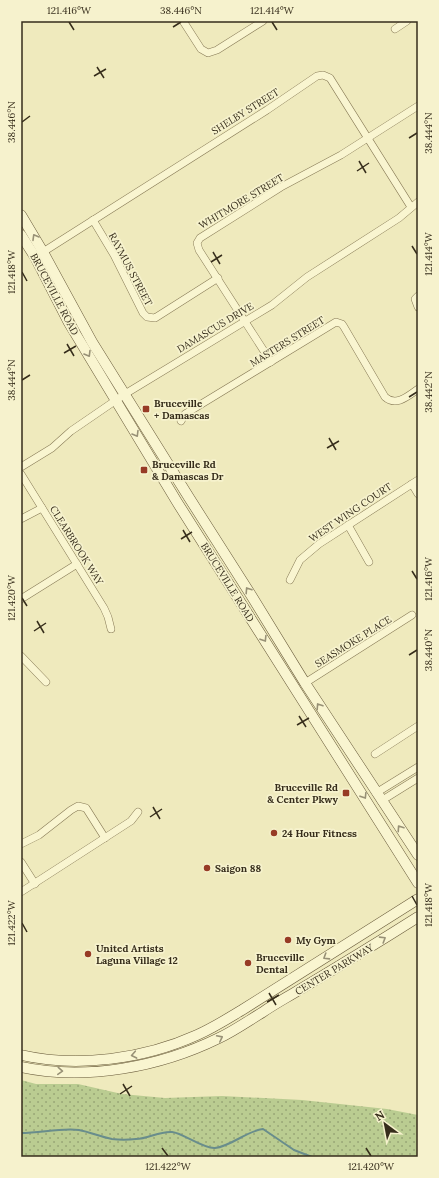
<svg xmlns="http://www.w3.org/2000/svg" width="439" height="1178" viewBox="0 0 439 1178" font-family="Lora,serif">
  <defs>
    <pattern id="grass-dots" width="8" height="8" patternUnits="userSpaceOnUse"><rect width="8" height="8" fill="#bacc91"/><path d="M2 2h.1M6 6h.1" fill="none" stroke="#98a676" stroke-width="1.8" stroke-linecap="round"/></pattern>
  </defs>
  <rect width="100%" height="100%" fill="#efeabd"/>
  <path fill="url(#grass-dots)" d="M21,1080l15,4h42l44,10 43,4 57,-2 80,4 85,9 31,6v42h-397z"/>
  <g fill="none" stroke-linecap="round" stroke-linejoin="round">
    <path stroke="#698d8c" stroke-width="2" d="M21,1133c20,0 38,-5 58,-3 11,2 22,7 33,9 7,1 16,1 24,0 12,0 23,-8 36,-7 11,1 31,17 43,16 17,-2 31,-17 48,-19l31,21 18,7"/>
    <defs>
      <g id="street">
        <path d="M183,21l18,28 7,4 9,-3 46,-29"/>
        <path d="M395,29l12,-8"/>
        <path d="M93,220l21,35 29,58 4,4 8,1 63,-40"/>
        <path d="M43,252l224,-142 50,-34 6,-1 7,3 81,129"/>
        <path d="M418,296l-3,3 3,8"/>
        <path d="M271,362l-72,-112 -2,-7 3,-5 81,-51 60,-32 77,-49"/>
        <path d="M181,421l4,-7 151,-92 6,2 2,3 41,70c11,10 23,-1 33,-8"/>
        <path d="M21,467l31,-19 19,-17 54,-37 147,-89 35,-28 92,-59 19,-16"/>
        <path d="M21,474l83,134 4,9 3,12"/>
        <path d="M412,484l6,10"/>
        <path d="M21,519l21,-11"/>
        <path d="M348,525l21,37"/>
        <path d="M290,580l10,-20 19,-16 99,-64"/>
        <path d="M21,599l56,-35"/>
        <path d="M21,656l25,26"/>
        <path d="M305,683l107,-68"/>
        <path d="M375,754l43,-28"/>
        <path d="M376,793l42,-26"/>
        <path d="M381,801l37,-23"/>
        <path d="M21,844l18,-9 32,-25 7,-4 8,2 19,30"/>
        <path d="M21,862l14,22"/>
        <path d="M21,892l110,-71 7,-9"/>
      </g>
      <g id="secondary">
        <path d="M21,215l22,37 49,90 96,154 63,99 54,88 113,172"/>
        <path d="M21,235l14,22 34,66 108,179 241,381"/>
        <path d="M21,1055c57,13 123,4 176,-20 16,-7 30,-16 45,-25l176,-111"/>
        <path d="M21,1067c65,14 139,0 198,-29 15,-7 29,-17 44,-26 10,-7 21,-13 31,-19 42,-25 83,-50 124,-76"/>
      </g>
    </defs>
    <use href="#street" stroke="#877a56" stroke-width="8"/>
    <use href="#secondary" stroke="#685a3a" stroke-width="11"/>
    <use href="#street" stroke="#f9f5d0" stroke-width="7"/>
    <use href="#secondary" stroke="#f9f5d0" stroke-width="10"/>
  </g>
  <defs><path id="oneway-chevron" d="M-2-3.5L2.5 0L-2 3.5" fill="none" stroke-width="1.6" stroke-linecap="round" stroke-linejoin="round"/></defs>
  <g stroke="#989176">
    <use href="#oneway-chevron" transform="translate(35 237) rotate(-120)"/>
    <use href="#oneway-chevron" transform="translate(88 354) rotate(59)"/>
    <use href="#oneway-chevron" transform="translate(136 434) rotate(59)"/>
    <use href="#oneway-chevron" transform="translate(248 590) rotate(-123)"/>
    <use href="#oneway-chevron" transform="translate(264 639) rotate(58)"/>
    <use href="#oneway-chevron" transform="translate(319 706) rotate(-123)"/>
    <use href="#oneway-chevron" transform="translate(364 796) rotate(58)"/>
    <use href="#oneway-chevron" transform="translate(400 828) rotate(-124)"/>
    <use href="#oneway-chevron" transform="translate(383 939) rotate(-32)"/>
    <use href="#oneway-chevron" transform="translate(326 957) rotate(148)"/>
    <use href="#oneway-chevron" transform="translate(220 1038) rotate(-27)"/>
    <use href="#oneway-chevron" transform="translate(134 1055) rotate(169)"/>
    <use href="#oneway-chevron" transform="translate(60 1071) rotate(4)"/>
  </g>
  <path fill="none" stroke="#362d1b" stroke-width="1.5" d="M69,22l5,8M272,22l5,8M173,27l8,-5M97,67l7,11M94,76l12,-7M22,122l8,-6M409,138l8,-5M359,161l7,12M357,171l12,-8M412,246l5,8M213,252l7,12M211,262l11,-7M22,272l5,9M67,344l7,12M64,353l12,-7M22,380l8,-5M409,397l8,-5M329,438l7,12M327,448l12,-7M183,530l7,12M181,539l11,-7M412,571l5,8M22,598l5,8M37,621l7,12M34,631l12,-8M409,655l8,-5M299,716l7,11M297,725l12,-7M153,807l7,12M150,817l12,-8M412,896l5,9M22,923l5,9M269,993l7,12M267,1002l12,-7M123,1084l7,12M120,1094l12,-8M162,1148l6,8M366,1148l5,8"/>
  <g fill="#973b25" stroke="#f6f2cd" stroke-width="1.5">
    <rect x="142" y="405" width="8" height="8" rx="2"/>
    <rect x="140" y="466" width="8" height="8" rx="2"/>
    <rect x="342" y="789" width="8" height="8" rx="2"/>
    <circle cx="274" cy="833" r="4"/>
    <circle cx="207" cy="868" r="4"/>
    <circle cx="288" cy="940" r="4"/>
    <circle cx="88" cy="954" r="4"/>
    <circle cx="248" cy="963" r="4"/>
  </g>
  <g text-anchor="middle" stroke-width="3.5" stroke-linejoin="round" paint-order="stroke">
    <g font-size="10" fill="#362d1b" stroke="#f6f2cd">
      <text transform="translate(245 111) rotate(-32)" y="4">SHELBY STREET</text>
      <text transform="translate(241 201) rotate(-31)" y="4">WHITMORE STREET</text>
      <text transform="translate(131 269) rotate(62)" y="4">RAYMUS STREET</text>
      <text transform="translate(55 294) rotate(62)" y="4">BRUCEVILLE ROAD</text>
      <text transform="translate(215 327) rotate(-31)" y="4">DAMASCUS DRIVE</text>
      <text transform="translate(287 341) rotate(-32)" y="4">MASTERS STREET</text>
      <text transform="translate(350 512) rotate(-34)" y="4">WEST WING COURT</text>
      <text transform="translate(77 545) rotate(58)" y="4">CLEARBROOK WAY</text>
      <text transform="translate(228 582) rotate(58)" y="4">BRUCEVILLE ROAD</text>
      <text transform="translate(353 641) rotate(-32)" y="4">SEASMOKE PLACE</text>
      <text transform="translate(334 969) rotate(-31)" y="4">CENTER PARKWAY</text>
    </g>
    <g font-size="10" font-weight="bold" fill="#362d1b" stroke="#f6f2cd" text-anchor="start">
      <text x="154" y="407">Bruceville<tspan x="154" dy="12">+ Damascas</tspan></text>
      <text x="152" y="468">Bruceville Rd<tspan x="152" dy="12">&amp; Damascas Dr</tspan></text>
      <text x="338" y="791" text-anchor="end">Bruceville Rd<tspan x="338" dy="12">&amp; Center Pkwy</tspan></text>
      <text x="282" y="837">24 Hour Fitness</text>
      <text x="215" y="872">Saigon 88</text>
      <text x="296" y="944">My Gym</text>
      <text x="96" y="952">United Artists<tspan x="96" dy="12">Laguna Village 12</tspan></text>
      <text x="256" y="961">Bruceville<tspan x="256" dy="12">Dental</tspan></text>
    </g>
  </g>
  <rect width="439" height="1178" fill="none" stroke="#f6f2cd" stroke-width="44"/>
  <g transform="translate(385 1124) rotate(328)" stroke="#f6f2cd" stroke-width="3" paint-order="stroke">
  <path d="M0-3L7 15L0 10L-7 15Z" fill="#362d1b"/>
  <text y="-6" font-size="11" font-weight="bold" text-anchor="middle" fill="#362d1b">N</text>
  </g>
  <rect x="22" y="22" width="395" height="1134" fill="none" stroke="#362d1b" stroke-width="1.5"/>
  <g font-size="10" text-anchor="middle" fill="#362d1b">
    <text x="69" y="14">121.416°W</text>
    <text x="181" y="14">38.446°N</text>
    <text x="272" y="14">121.414°W</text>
    <text transform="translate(11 122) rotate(-90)" y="4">38.446°N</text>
    <text transform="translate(428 133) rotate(-90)" y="4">38.444°N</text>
    <text transform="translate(428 254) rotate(-90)" y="4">121.414°W</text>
    <text transform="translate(11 272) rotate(-90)" y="4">121.418°W</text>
    <text transform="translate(11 380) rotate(-90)" y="4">38.444°N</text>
    <text transform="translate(428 392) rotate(-90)" y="4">38.442°N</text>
    <text transform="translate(428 579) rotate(-90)" y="4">121.416°W</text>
    <text transform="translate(11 598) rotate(-90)" y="4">121.420°W</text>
    <text transform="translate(428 650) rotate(-90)" y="4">38.440°N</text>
    <text transform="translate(428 905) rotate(-90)" y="4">121.418°W</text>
    <text transform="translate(11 923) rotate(-90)" y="4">121.422°W</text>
    <text x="168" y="1170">121.422°W</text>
    <text x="371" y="1170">121.420°W</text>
  </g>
</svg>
